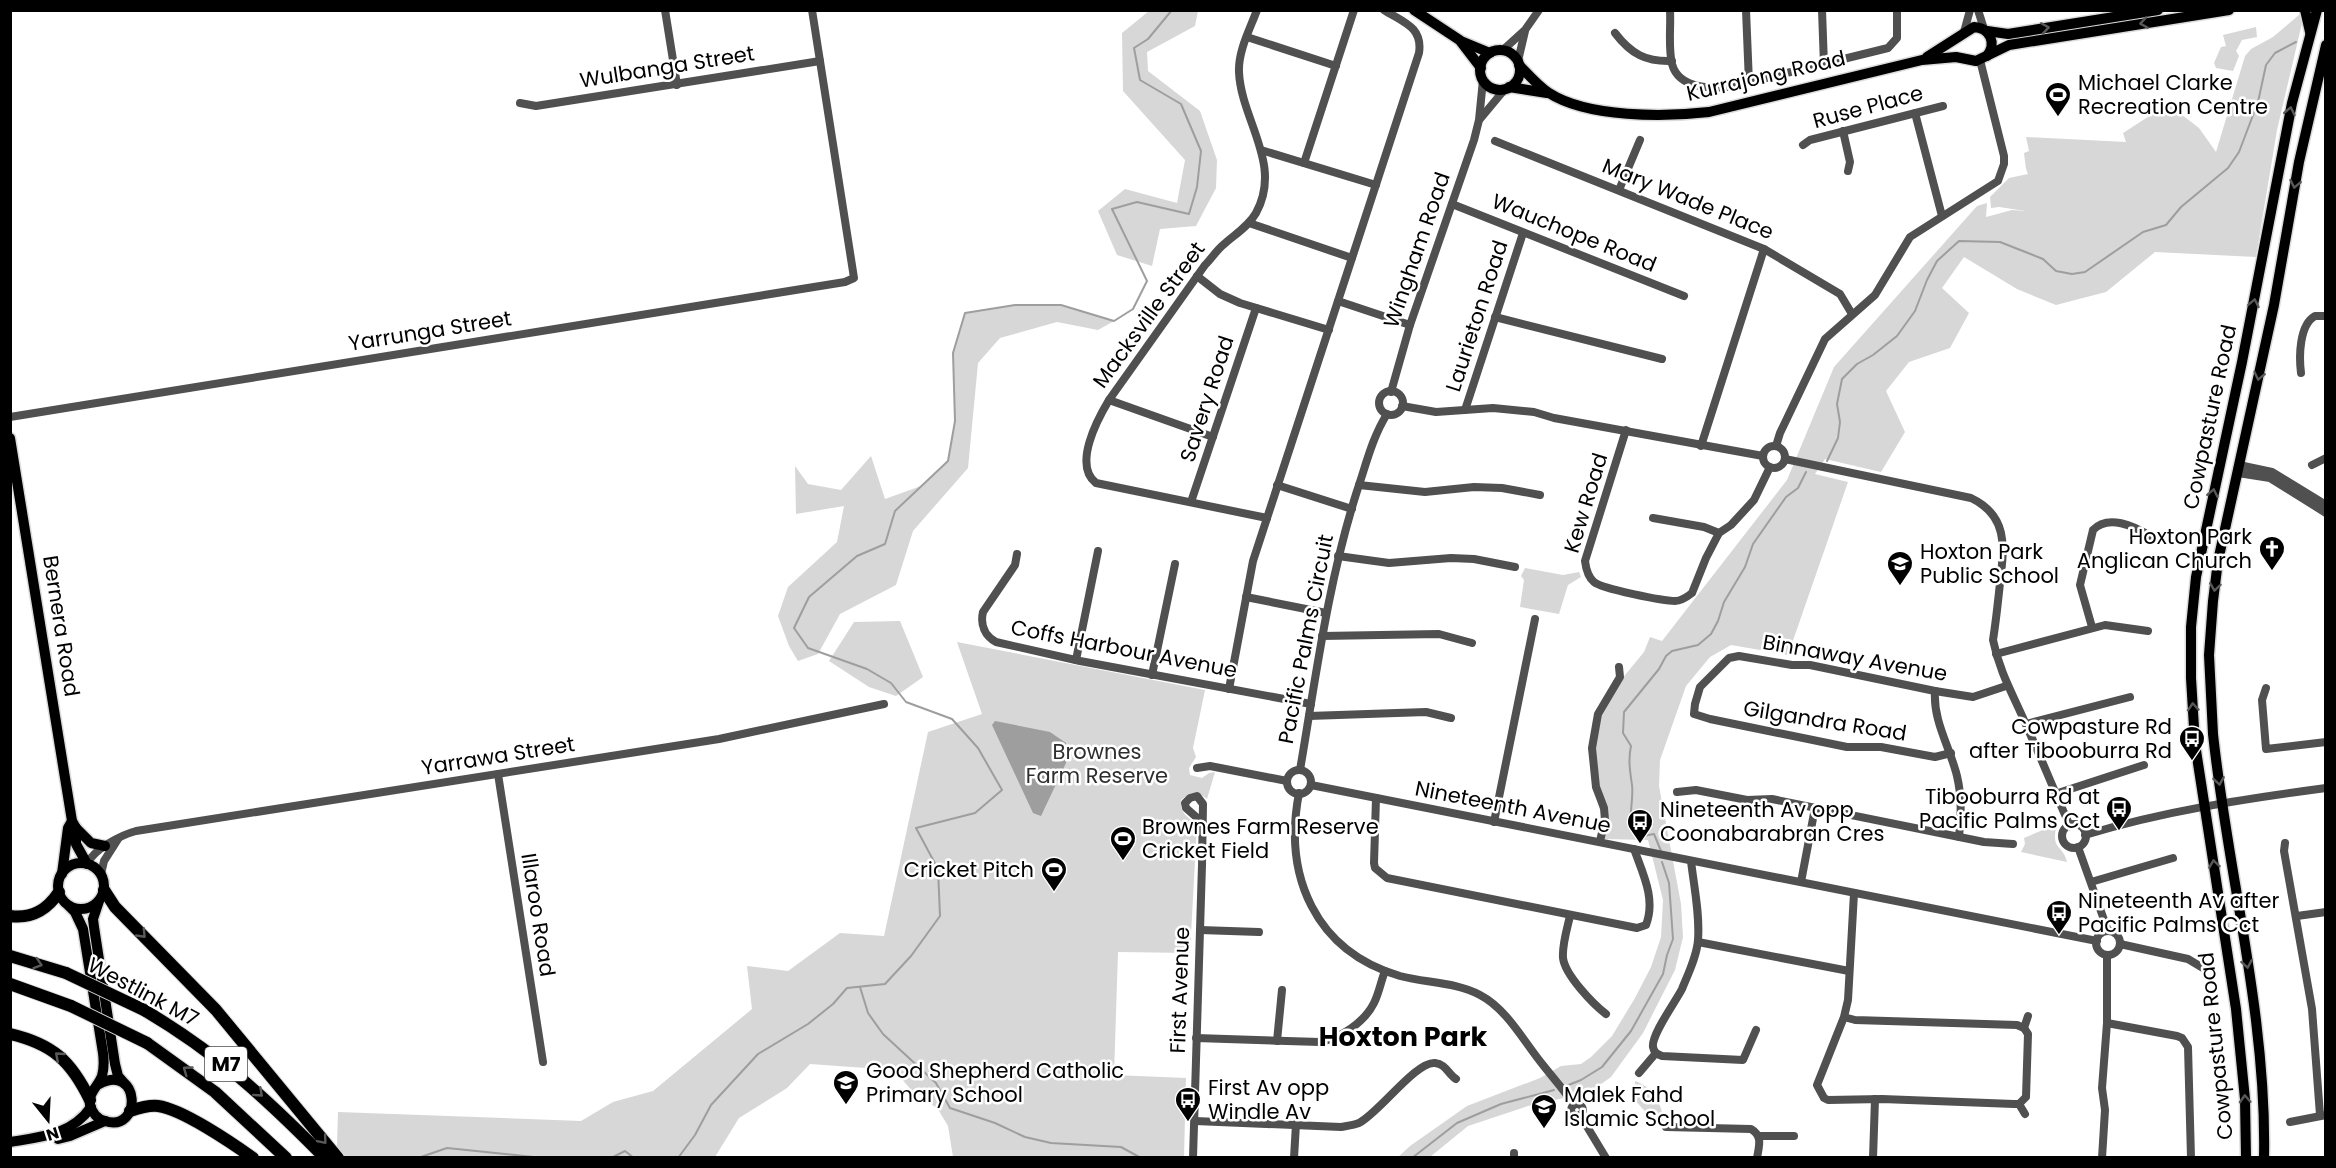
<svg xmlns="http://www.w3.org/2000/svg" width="2336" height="1168" viewBox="0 0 2336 1168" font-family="Poppins,sans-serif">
  <rect width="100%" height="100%" fill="#fff"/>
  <g fill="#d7d7d7">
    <path d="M1149,11h49l-3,15 -48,26 1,19 52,40 17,49 -1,28 -20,38 -36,3 -8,37 -35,-11 -19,-44 27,-22 52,14 8,-43 -62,-69 -1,-58z"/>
    <path d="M2300,14l2,9 -25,107 -21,127 -101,-5 -49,40 -50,13 -39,-16 -53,-32 -22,31 27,25 -19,35 -41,14 -23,29 19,41 -24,40 -56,-13 -10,15 33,8 -60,173 -57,-10 -21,12 -24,29 -26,74 -1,26 22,118 2,33 -8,33 -32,63 -32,44 -21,15 -62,14 -60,20 -38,31 -33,1 13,-12 57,-40 73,-28 21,-12 20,-2 10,-7 21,-21 23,-38 16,-31 10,-30 2,-37 -15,-60 -44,-1 -4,-14 1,-11 -10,-38 5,-55 20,-35 28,-34 6,-15 12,4 125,-161 47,-113 143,-161 10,-3 -1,14 26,-7 14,1 -27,-4 -8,1 -1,-11 19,-19 19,-4 -2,-5 -2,-16 5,-2 -3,-14 100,5 -3,-9 45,-29 31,24 17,24 29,-96 6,-7 22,-12z"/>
    <path d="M2256,27l1,10 -15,3 -6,11 3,5 -6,15 -17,-3 -2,-5 7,-16 5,-1 -3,-11z"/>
    <path d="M1015,305h46l53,16 -16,9 -41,-8 -57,16 -22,25 -10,105 -55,63 -17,54 -56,29 -22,40 -20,7 -9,-15 -11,-30 10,-29 49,-45 7,-36 -48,8 -1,-48 13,18 33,6 30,-34 14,43 36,-13 27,-25 7,-40 -2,-68 12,-40z"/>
    <path d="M1525,568l38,7 16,-3 2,5 -13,8 -9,29 -39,-7 4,-27 -3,-4z"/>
    <path d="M900,621l23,56 -27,19 -27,-9 -40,-26 25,-39z"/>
    <path d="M957,642l248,48 -12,58 3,9 -7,11 1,7 12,3 7,-5 6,-1 -8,27c-9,-8 -17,-7 -26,1 -1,13 6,17 16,24l-7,129 -72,-1 -4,123 72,3 -2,79h-231l-5,-31 -9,-15 -16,-15 -10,-4 -19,-22 -84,-6 -23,24 -48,30 -24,39 -391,1 13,-12 1,-34 243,9 32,-19 40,-11 99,-82 -5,-43 41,5 52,-38 44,3 44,-204 54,-18z"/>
    <path d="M2057,824c-7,27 6,20 10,38l-46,-10 4,-8 -1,-6z"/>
    <path d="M1635,1081c16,5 28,23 28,40l-5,5 -24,-27z"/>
  </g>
  <path fill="#9e9e9e" d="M995,721l55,11 16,11v20l-25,53 -8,-3 -41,-88z"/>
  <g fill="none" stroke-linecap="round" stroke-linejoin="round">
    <g stroke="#9e9e9e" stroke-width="2">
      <path d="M1827,461l11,-23 2,-16 -3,-18 5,-25 15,-15 16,-9 24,-19 18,-25 12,-31 10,-19 22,-20 41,1 43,17 13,12 16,3 13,-2 58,-40 23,-7 15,-18 47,-39 11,-16 19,-50 8,-37 9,-12 21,-11"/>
      <path d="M1661,851l-7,-17 -11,2 -9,-3c-7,-16 0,-32 -2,-48 -2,-14 -4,-25 -1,-39l-8,-13 1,-21 35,-43 7,-13 6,-5 26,-6 13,-11 7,-13 6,-19 21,-35 8,-23 33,-47 12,-9 8,-16"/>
      <path d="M860,987l8,26 15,21 53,49 14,25 45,15 30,14 26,6 70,4 20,11"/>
      <path d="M1566,1086l15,-6 21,-13 29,-36 32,-57 4,-19 6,-16 -4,-56 -7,-21"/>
      <path d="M418,1158l29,-10 96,10"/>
      <path d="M611,1158l14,-7 9,7"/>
      <path d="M678,1158l17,-23 16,-30 47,-51 50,-30 25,-20 14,-16 38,-4 26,-28 29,-40 -2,-47 -22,-41 59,-15 27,-23 -24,-42 -26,-29 -46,-17 -15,-19 -24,-14 -59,-21 -14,-20 15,-31 48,-41 28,-12 10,-33 53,-50 7,-40 -2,-68 12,-40 50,-8h46l53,16 19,-12 14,-28 -35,-72 25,-7 52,12 8,-27 4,-36 -20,-47 -41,-24 -6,-32 14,-9 24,-29"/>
      <path d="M1412,1158l45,-35 44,-19 53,-14"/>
    </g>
    <defs>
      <g id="major">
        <path d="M1414,10l47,31 29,12"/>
        <path d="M2305,10l5,22"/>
        <path d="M1987,31l21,3 150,-24"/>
        <path d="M1461,42l20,26"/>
        <circle cx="1500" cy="70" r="20"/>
        <path d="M1927,57l47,-30c16,1 23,16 13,29"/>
        <path d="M1519,65c9,9 19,21 30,28 39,25 116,24 160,19l213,-52 34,-3 20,4 33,-16 220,-35"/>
        <path d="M1509,87l38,6"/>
        <path d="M10,438l62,383 4,7v16l11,20"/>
        <path d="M76,828l15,15 14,3"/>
        <circle cx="81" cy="886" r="23"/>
        <path d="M62,874l6,-46 4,-7"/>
        <path d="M99,901l-6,18 1,8 21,137 3,12 7,8"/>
        <path d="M69,906l6,6 8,17 20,124c1,8 1,16 -1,23 -4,11 -14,16 -12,29 2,7 7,14 15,16 38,12 35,-59 -6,-37"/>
        <path d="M58,1139l12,-3 35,-15"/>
        <path d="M10,1142c31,-5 62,-7 81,-35"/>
        <path d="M2246,1158l-1,-59 -9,-90 -41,-265 -4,-66v-51l5,-50 46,-215 50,-259 25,-93"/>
        <path d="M2264,1158c3,-143 -36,-283 -51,-424l-4,-79 4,-54 5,-40 56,-256 25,-143 27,-117"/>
      </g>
      <g id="highway">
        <path d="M104,890l11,17 101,103 122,148"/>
        <path d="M10,916c22,3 37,-6 49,-24"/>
        <path d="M10,956l56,17"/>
        <path d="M10,984l61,22"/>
        <path d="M144,1010c73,43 122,88 181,148"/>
        <path d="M10,1034c43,10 61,27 80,66"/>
        <path d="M147,1043l68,49 71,66"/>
        <path d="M130,1111c9,-3 19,-6 28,-5 24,3 74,37 95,52"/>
      </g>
    </defs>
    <use href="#major" stroke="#dbdbdb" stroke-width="13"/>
    <use href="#highway" stroke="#dbdbdb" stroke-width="14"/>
    <g stroke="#505050" stroke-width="8">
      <path d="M665,10l12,75"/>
      <path d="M1257,10c-7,19 -19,41 -18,62 2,48 44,92 17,141 -8,14 -22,22 -33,32 -7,6 -12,14 -18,20l-96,135c-12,20 -36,65 -13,83l171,35"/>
      <path d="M1670,10c1,17 -2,37 2,54 7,26 42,25 62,22l154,-38 9,-10v-28"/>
      <path d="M1746,10l3,73"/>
      <path d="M1822,10l2,55"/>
      <path d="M1978,10l6,19"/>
      <path d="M1964,32l6,-22"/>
      <path d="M1615,33c16,21 31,29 57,28"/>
      <path d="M1247,37l89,29"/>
      <path d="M1503,50l22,-20 14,-20"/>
      <path d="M1518,61l7,-30"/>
      <path d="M520,103l16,3 284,-45"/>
      <path d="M1915,113l27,103"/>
      <path d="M1480,119l25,-30"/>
      <path d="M1843,131l7,31 -2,9"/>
      <path d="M1495,141l269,108 76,45 12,20"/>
      <path d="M1803,145l7,-5 133,-34"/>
      <path d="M1261,150l115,35"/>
      <path d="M1304,163l50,-153"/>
      <path d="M1619,190l21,-50"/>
      <path d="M1452,204l232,92"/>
      <path d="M1249,223l103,35"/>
      <path d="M1197,276l23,18 20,9 89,27"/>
      <path d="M1338,301l72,24"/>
      <path d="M1495,317l167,42"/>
      <path d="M2301,373c-2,-16 -2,-48 14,-57h11"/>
      <circle cx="1391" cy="403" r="12"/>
      <path d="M1391,392l19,-67 64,-185 5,-20 4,-40"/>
      <path d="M1109,400l104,37"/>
      <path d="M1402,406l34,6 57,-4 41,4 20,6 209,38"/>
      <path d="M1465,410l58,-177"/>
      <path d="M10,417l835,-135 9,-4 -42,-268"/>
      <path d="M1626,430l-41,131c1,8 3,16 9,21 8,7 70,19 81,19 6,0 12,-4 17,-8l14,-35 13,-25 12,-8 23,-25 16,-33"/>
      <circle cx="1774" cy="457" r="11"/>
      <path d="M1701,446l63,-197"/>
      <path d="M1776,446l4,-13 45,-94 50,-44 35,-58 88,-56 6,-17v-8l-24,-96"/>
      <path d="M1785,459l186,39c38,18 33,50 29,85 -2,19 -4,38 -7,57 7,34 21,56 34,87 15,33 28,66 43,99"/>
      <path d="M2239,465l33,7 54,33"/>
      <path d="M2312,465l14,-7"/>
      <path d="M2238,473l32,5 56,35"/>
      <path d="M1277,485l75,24"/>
      <path d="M1359,485l66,7 49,-5 28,1 38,7"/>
      <path d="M1191,502l65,-194"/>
      <path d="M1653,518l51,9 15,6"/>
      <path d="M1017,554l-2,11 -32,47c-3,13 2,24 13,30l84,19 231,43"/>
      <path d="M1338,556l51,7 62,-5 23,1 41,8"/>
      <path d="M1246,597l80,16"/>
      <path d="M2092,627l-12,-42 13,-55c15,-16 41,-4 57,6"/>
      <path d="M1322,636l117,-2 33,9"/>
      <path d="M1996,654l109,-29 43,6"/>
      <path d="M1076,660l22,-109"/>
      <path d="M1152,675l23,-111"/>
      <path d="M2266,688l-4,12 4,49 60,-7"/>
      <path d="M1229,689l24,-128 166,-508c4,-26 -16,-31 -35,-43"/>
      <path d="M1935,691c-2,31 15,56 22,85 5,21 4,40 2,61"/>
      <path d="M1309,716l117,-4 25,6"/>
      <path d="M2026,724l104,-27"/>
      <path d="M1951,753l-16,4 -54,-10h-34l-137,-28 -16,-5 1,-10 5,-17 29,-29 10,-2 53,9h18l125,26 38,6 33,-11"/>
      <path d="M1197,768l13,-2 77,15"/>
      <path d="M1300,770c16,-94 28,-188 57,-279 9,-26 15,-53 30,-77"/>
      <circle cx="1299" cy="782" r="12"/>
      <path d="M498,774l45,288"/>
      <path d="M1311,785l786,156"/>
      <path d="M1677,792l19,-2 51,10 25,-1 212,43 29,2"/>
      <path d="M1299,793c-16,83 16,158 101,183 26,7 56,6 80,19 27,14 44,47 63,70 11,14 22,26 31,40"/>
      <path d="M2055,794l89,-29"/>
      <path d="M1376,798l-2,65 1,5 12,10 250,50 9,-3c10,-26 -3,-51 -12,-76"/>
      <path d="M1494,822l41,-203"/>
      <circle cx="2074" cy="836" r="12"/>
      <path d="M2085,835c79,-24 159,-36 241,-47"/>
      <path d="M1600,841l5,-21 -1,-12 -8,-21 -4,-39 6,-34 22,-37 -1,-10"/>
      <path d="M2285,843l-1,8 28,158 8,106"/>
      <path d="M2078,847l30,84"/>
      <path d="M1691,861c3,26 9,53 7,79 -1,16 -10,34 -16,49 -6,12 -31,46 -29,58 1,6 4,7 9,9l81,4 13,-30"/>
      <path d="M87,864c7,-15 34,-29 49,-33l583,-92 165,-35"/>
      <path d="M101,874l3,-13 14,-22"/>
      <path d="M1801,882l14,-74"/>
      <path d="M2091,882l82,-24"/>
      <path d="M1570,916c-3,13 -8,29 -7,42 2,17 30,46 43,56"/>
      <path d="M2297,916l29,-4"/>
      <path d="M1200,930l59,2"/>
      <circle cx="2108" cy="943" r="12"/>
      <path d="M1698,942l151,29"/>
      <path d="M2120,944l68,15 15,9"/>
      <path d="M1844,1017l11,3 162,5 7,3 4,6 -2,63 -7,7h-5l-132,-5 -54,1 -4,-2 -7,-13 27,-68 4,-17 6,-107"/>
      <path d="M2107,1023l70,13 5,2 6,9 3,111"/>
      <path d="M2024,1028l4,-12"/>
      <path d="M1196,1038l124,4c20,-4 44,-19 54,-39 5,-10 7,-22 11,-32"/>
      <path d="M1277,1041l5,-51"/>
      <path d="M1639,1073l17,-20"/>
      <path d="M2019,1104l6,10"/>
      <circle cx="1577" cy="1110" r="6"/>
      <path d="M1580,1115l26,43"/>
      <path d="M1195,1121l146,6c5,-1 13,-2 18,-4 20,-10 57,-62 76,-60 11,1 13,11 21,16"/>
      <path d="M2290,1122l36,-7"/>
      <path d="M1666,1127l85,2c12,7 8,17 6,29"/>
      <path d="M1759,1136h35"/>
      <path d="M1193,1158l9,-293 1,-61 -6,-8 -7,2 -5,5 1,5 17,15"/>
      <path d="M1294,1158l2,-34"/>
      <path d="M1514,1158v-5"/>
      <path d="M1873,1158l2,-59"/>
      <path d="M2102,1158l3,-48 -3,-22 5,-65v-68"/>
    </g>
    <use href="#major" stroke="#000" stroke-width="10"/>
    <use href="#highway" stroke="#000" stroke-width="12"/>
    <defs>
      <g id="highway-bridge">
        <path d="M66,973l78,37"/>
        <path d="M71,1006l76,37"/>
      </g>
    </defs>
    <use href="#highway-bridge" stroke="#dbdbdb" stroke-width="14" stroke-linecap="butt"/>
    <use href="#highway-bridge" stroke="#000" stroke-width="12"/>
  </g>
  <defs><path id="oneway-chevron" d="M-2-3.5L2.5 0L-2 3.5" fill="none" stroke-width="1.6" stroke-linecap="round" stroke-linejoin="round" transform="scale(1.5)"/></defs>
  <g stroke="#595959">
    <use href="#oneway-chevron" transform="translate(2144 23) rotate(171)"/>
    <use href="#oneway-chevron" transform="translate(2045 28) rotate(-9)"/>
    <use href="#oneway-chevron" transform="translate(2290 111) rotate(-79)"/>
    <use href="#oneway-chevron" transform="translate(2295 184) rotate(101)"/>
    <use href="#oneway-chevron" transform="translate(2254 303) rotate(-79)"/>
    <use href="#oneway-chevron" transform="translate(2259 376) rotate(102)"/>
    <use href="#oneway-chevron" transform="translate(2213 493) rotate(-79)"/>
    <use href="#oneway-chevron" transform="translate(2215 587) rotate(98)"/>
    <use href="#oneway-chevron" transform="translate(2193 707) rotate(-94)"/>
    <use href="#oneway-chevron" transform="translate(2219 781) rotate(81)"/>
    <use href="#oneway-chevron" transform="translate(2214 864) rotate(-98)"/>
    <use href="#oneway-chevron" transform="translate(142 934) rotate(46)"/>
    <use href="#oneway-chevron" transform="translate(38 964) rotate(18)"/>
    <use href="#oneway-chevron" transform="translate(2247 964) rotate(80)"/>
    <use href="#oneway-chevron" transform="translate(59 1056) rotate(-139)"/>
    <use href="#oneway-chevron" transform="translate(187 1070) rotate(-144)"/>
    <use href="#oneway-chevron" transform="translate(259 1093) rotate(42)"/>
    <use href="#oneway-chevron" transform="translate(2245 1099) rotate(-93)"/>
    <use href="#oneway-chevron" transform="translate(323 1140) rotate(50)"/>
  </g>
  <defs>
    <symbol id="stadium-pin" viewBox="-11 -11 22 30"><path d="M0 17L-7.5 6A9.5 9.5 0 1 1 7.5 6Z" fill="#000" stroke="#fff"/><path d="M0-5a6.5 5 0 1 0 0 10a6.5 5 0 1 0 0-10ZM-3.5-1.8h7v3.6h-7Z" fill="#fff"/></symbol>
    <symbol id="church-pin" viewBox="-11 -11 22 30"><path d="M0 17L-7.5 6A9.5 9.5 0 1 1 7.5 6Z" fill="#000" stroke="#fff"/><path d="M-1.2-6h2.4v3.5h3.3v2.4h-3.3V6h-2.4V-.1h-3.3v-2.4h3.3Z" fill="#fff"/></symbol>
    <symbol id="school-pin" viewBox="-11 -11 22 30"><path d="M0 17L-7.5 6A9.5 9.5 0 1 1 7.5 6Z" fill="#000" stroke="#fff"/><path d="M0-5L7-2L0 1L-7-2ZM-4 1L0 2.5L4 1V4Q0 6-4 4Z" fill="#fff"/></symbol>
    <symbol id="bus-pin" viewBox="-11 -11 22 30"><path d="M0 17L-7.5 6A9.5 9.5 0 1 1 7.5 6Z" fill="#000" stroke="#fff"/><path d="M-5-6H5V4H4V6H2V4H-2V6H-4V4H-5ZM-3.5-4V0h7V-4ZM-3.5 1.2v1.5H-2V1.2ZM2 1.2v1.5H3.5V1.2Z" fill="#fff"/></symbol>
  </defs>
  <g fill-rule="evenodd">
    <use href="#stadium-pin" x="2043" y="80" width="30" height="40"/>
    <use href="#church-pin" x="2257" y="534" width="30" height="40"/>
    <use href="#school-pin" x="1885" y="549" width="30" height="40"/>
    <use href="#bus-pin" x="2177" y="724" width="30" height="40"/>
    <use href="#bus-pin" x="2104" y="794" width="30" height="40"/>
    <use href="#bus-pin" x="1625" y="807" width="30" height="40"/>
    <use href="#stadium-pin" x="1108" y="824" width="30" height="40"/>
    <use href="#stadium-pin" x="1039" y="855" width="30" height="40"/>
    <use href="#bus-pin" x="2044" y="898" width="30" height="40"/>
    <use href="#school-pin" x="831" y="1068" width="30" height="40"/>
    <use href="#bus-pin" x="1173" y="1085" width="30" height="40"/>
    <use href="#school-pin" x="1529" y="1092" width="30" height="40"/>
  </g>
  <g text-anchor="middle" stroke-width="5" stroke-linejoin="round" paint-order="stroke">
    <rect fill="#fff" stroke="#4c4c4c" stroke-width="1.5" x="205" y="1047" width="42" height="34" rx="4.5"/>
    <g font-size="20" font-weight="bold" fill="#000">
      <text x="226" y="1071">M7</text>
    </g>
    <g font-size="21" fill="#000" stroke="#fff">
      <text transform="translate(667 67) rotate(-9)" y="7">Wulbanga Street</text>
      <text transform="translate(1766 76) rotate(-13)" y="7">Kurrajong Road</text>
      <text transform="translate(1868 107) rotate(-15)" y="7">Ruse Place</text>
      <text transform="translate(1688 199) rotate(22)" y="7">Mary Wade Place</text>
      <text transform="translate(1574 233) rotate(22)" y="7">Wauchope Road</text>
      <text transform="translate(1417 250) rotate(-71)" y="7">Wingham Road</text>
      <text transform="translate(1149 315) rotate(-54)" y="7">Macksville Street</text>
      <text transform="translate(1477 316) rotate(-72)" y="7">Laurieton Road</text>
      <text transform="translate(430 331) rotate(-9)" y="7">Yarrunga Street</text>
      <text transform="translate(1207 399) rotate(-72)" y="7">Savery Road</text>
      <text transform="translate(2210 417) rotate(-78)" y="7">Cowpasture Road</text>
      <text transform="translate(1586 503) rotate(-73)" y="7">Kew Road</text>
      <text transform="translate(61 626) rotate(81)" y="7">Bernera Road</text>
      <text transform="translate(1306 639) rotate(-79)" y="7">Pacific Palms Circuit</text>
      <text transform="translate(1124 649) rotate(11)" y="7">Coffs Harbour Avenue</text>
      <text transform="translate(1855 658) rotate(10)" y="7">Binnaway Avenue</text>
      <text transform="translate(1825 721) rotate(9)" y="7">Gilgandra Road</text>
      <text transform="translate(498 756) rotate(-9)" y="7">Yarrawa Street</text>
      <text transform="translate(1513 807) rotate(11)" y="7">Nineteenth Avenue</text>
      <text transform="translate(538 915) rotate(81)" y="7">Illaroo Road</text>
      <text transform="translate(1180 990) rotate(-88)" y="7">First Avenue</text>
      <text transform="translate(143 992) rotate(28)" y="7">Westlink M7</text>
      <text transform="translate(2216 1046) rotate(-96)" y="7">Cowpasture Road</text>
    </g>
    <g font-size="21" fill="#000" stroke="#fff" text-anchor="start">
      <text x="2078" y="90">Michael Clarke<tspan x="2078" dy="24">Recreation Centre</tspan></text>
      <text x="2252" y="544" text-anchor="end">Hoxton Park<tspan x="2252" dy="24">Anglican Church</tspan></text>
      <text x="1920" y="559">Hoxton Park<tspan x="1920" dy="24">Public School</tspan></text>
      <text x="2172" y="734" text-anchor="end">Cowpasture Rd<tspan x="2172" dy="24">after Tibooburra Rd</tspan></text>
      <text x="2100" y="804" text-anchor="end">Tibooburra Rd at<tspan x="2100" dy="24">Pacific Palms Cct</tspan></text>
      <text x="1660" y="817">Nineteenth Av opp<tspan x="1660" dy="24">Coonabarabran Cres</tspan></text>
      <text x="1142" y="834">Brownes Farm Reserve<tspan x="1142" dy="24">Cricket Field</tspan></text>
      <text x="1034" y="877" text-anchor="end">Cricket Pitch</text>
      <text x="2078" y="908">Nineteenth Av after<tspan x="2078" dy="24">Pacific Palms Cct</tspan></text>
      <text x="866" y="1078">Good Shepherd Catholic<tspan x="866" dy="24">Primary School</tspan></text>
      <text x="1208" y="1095">First Av opp<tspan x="1208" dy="24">Windle Av</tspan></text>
      <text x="1564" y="1102">Malek Fahd<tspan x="1564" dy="24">Islamic School</tspan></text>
    </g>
    <g font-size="21" fill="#2e2e2e" stroke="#fff">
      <text x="1097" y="759">Brownes<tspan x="1097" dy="24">Farm Reserve</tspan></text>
    </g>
    <g font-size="27" font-weight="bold" fill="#000" stroke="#fff">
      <text x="1403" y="1046">Hoxton Park</text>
    </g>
  </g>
  <rect width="2336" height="1168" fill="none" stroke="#000000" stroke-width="24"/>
  <g transform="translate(48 1120) rotate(162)" stroke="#ffffff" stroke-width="4.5" paint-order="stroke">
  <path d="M0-4.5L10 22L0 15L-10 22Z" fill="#000000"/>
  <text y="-9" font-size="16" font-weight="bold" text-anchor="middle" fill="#000000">N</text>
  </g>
</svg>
